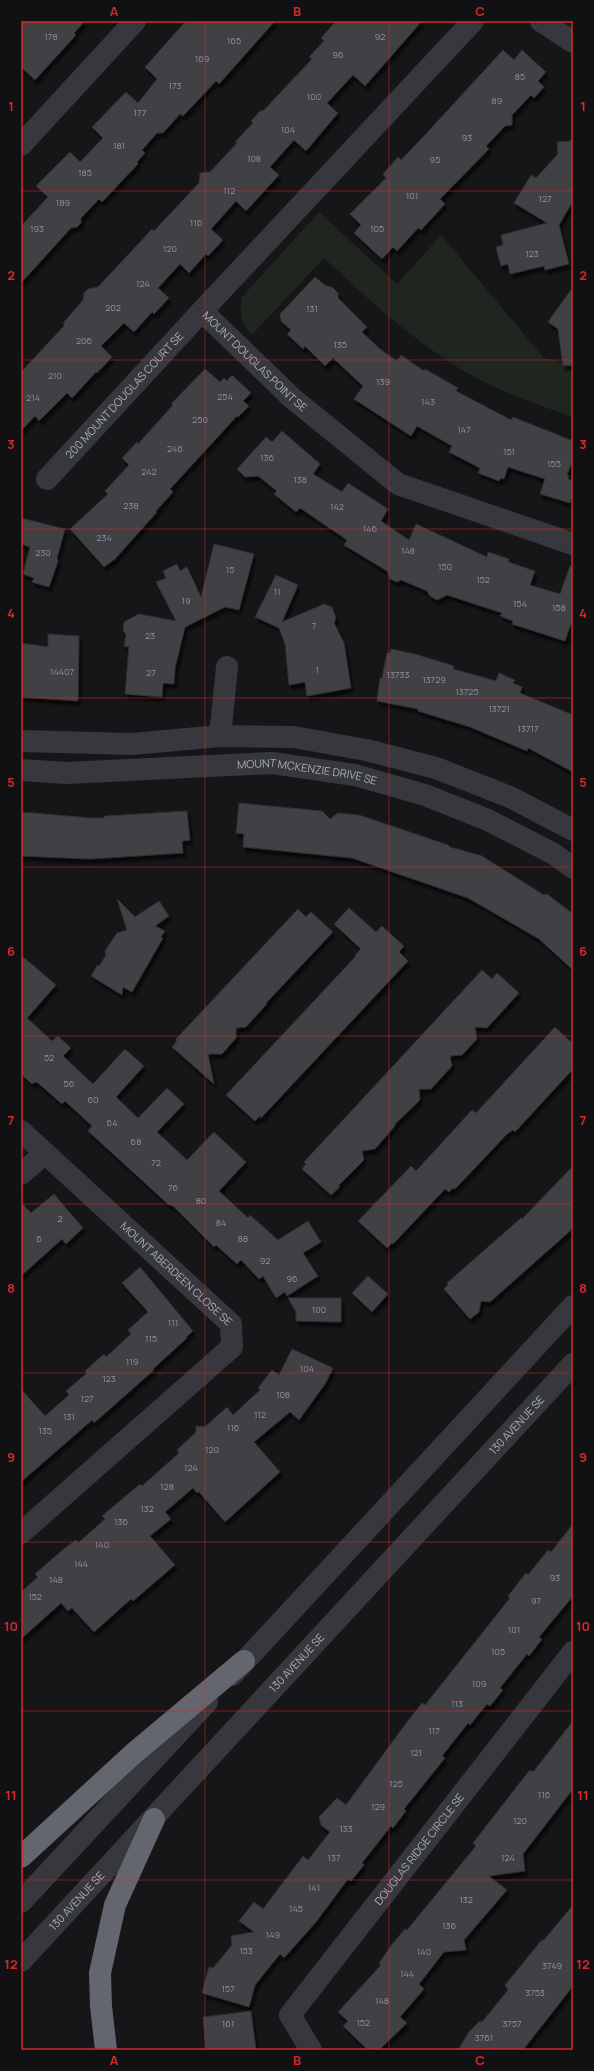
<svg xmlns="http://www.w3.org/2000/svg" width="594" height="2071" viewBox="0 0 594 2071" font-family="Manrope,sans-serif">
  <defs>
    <filter id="shadow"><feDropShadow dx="2.5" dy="4.5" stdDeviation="1" flood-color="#0009"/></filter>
  </defs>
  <rect width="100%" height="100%" fill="#161618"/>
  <path fill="#1e261f" d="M319,212l78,72 44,-49 103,123 29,7v52c-37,-13 -75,-26 -109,-46 -52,-31 -96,-72 -140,-113l-72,77c-12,-11 -13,-22 -10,-38z"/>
  <g fill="#404145" stroke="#303034" filter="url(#shadow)">
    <path d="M21,21h64l-11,12 2,2 -41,45 -14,-13z"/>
    <path d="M186,21h89l-56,63 -3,-3 -33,35 -3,-2 -17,19h-6l-15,17 3,3 -8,9 1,2 -36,38 -3,-3 -18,19v5l-4,4 -6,1 -50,55v-57l27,-29 -12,-11 34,-34 10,10 23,-24 -11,-11 34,-35 12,11 19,-24 -12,-12z"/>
    <path d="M336,21h86l-57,65 -12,-11 -26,28 11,10 -32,38 -12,-11 -24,27 9,8 -33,36 -10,-10 -25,28 12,11 -15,16 -2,-2 -17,19 -9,-9 -22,24 11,10 -15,16 -2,-2 -18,20 -10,-9 -23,23 11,11 -15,16 -1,-1 -24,26 -5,-5 -28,28 -4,-5 -14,15v-59l43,-46v-4l19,-22 1,-7 4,-4 10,-2 54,-58 2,2 45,-48 1,-10 10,-1 27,-29 -2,-1 18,-19 -2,-2 10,-11 2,1 49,-52 -3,-2 15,-16 -3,-3z"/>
    <path d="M503,50l11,10 8,-10 24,22 -8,9 6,6 -10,11 -3,-3 -19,20v10l-7,1 -19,20 3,3 -49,50 5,5 -24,26 -3,-2 -21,23 -4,-4 -11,12 -28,-26 7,-8 -11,-11 36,-36 -3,-4 15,-17 3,3 24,-25z"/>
    <path d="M573,138v63l-14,24 10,39 -24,6 -1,-4 -34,8 -2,-10 -7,2 -5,-19 7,-2 -2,-10 46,-12 -33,-20 17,-28 5,3 22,-24 -1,-12 13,-1z"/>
    <path d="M315,277l11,9 6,1 6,6v5l29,29 -5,5 18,17 17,12 4,-6 23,16 1,-2 33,19 -2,3 55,29 2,-3 60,24v18l-6,16 2,1 -1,3 5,2v12l-3,10 -30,-9 5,-15 -37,-12 -4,12 -3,-1 -2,3 -21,-8 2,-5 -31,-16 3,-6 -35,-20 -6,10 -57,-37 9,-13 -30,-28 -8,8 -20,-20 -2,3 -16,-15 4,-4 -10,-9 -1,-7z"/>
    <path d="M573,287v78l-10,1 -5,-37 -10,-7z"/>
    <path d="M205,369l15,13 4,-4 3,3 5,-6 19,18 -8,8 6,5 -11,11 -1,-1 -67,73 3,3 -17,19 1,1 -42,47 -11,8 -34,-38 38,-35 -3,-3 24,-26 -7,-7 15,-16 1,2 35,-39 -2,-1z"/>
    <path d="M282,431l38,33 -7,10 29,18 6,-9 40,26 -7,12 28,19 7,-16 71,33 1,-5 21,7 -1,3 27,9 -5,14 30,9 10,-28 3,1v51l-8,23 -53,-17 1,-3 -13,-5 2,-3 -55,-18 -10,5 -7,-4 -3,-5 -26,-11 -4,2 -7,-3 -3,-8 -43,-26 3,-5 -47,-32 -4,4 -22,-18 3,-3 -19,-15 -13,1 -8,-8 29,-32 6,5z"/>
    <path d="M21,518l44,11 -8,29 1,3 -9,26 -17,-5 2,-4 -11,-4 7,-27 -9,-3z"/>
    <path d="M214,544l40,10 -15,56 -14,-3 -40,20 -10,41 -1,16 -11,-1 -1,14 -37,-3 4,-47 -5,-1 2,-11 -3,-5 1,-8 15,-8 37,7 -20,-39 10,-4 -3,-7 14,-7 3,7 7,-4 14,30z"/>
    <path d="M276,575l22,10 -16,37 42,-18 8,3 4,11 -2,5 10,20 7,45 -44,8 -2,-14 -16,3 -4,-41 -6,-16 -24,-11z"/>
    <path d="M48,634l31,2 -1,65 -57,-4v-54l27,4z"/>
    <path d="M391,649l24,5 39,12 -1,3 43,12 3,-8 16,7 -2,3 9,4 -2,6 53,22v57l-45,-24 -1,3 -57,-24 -52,-16v-2l-41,-8 3,-23h2l5,-25h3z"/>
    <path d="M239,803l83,8 8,8 8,-6 21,2 89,30 2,2 32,9 62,39 3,-1 26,20v56l-34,-31 -71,-41 -116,-40 -109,-11 1,-13 -8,-1z"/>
    <path d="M187,811l3,29 -8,1 1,12 -93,6 -69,-3v-44l70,6h12l2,-2z"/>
    <path d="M117,899l18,18 24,-16 10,15 -14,10 10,5 -4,6 2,1 -31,54 -9,-5 -1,8 -31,-19 6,-10 3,-1 6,-10 -1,-4 12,-18 10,-3z"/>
    <path d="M349,908l27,24 6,-6 22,20 -5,6 9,9 -147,157 -1,-2 -5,5 -29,-26 130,-139 -1,-1 6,-6 -27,-25z"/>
    <path d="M298,909l8,8 5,-5 22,20 -66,70 -1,3 -20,22 -10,1v10l-14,16h-14l6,30 -42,-37 5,-6 -2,-1z"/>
    <path d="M21,955l35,30 -29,33 25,23 6,-5 13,12 -8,8 30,28 32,-35 19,17 -28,31 22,21 29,-30 17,16 -27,28 30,28 27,-28 32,30 -27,29 29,27 2,-3 28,25 30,-19 13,21 -18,11 15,23 -31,20 -2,-4 -9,6 -13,-22 -4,3 -18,-19 -4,4 -21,-19 -2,2 -41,-41 -4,-1 -81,-74 4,-5 -27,-25 -3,3 -24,-21 -3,-1 -3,2 -11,-10z"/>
    <path d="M482,970l10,9 5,-6 22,20 -32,35 -12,-1 2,12 -15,16 -12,1 2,10 -21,23h-12l1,11 -25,24v2l-20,23 -13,2 2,9 -25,25v3l-8,7 -29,-26 4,-5 -2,-2z"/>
    <path d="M555,1027l18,17v25l-58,63 -2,-2 -6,4 -52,55 -2,-1 -4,4 -4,-3 -52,55 -1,-1 -5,5 -29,-27 53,-55 5,5 56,-61 4,3z"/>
    <path d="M573,1166v59l-3,6 -80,71 -9,-1 -2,11 -9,7 -26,-30 4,-4 -1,-2 74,-65 1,1z"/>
    <path d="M54,1194l29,34 -17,16 -4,-5 -41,37v-74l10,11z"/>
    <path d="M140,1267l53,64 -7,6 1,1 -34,31 1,1 -60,53 -2,-3 -71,62v-93l24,27 24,-21 -3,-4 21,-18 -2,-2 19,-17 2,3 25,-23 -3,-4 20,-18 -26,-29z"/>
    <path d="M368,1276l20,18 -16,18 -20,-19z"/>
    <path d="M288,1298h53v24l-45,-1v-9z"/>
    <path d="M292,1349l41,19 -8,16 -26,36 -9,-8 -36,30 26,30 -55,50 -26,-30 -2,1 -4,-5 -28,24 6,7 -21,17 25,29 -42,36 -2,-2 -37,33 -22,-24 -4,3 -7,-8 -40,36v-47l17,-15 -3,-3 31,-27 10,-7 2,3 27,-24 -3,-3 38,-32 2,2 37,-33 -2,-3 19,-18v-6l9,1 22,-20 6,8 27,-25 -2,-2 14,-18 7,5z"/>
    <path d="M573,1524v72l-34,41 3,2 -13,17 -2,-2 -27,34 3,2 -13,16 -3,-2 -17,21 -2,-2 -26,33 3,2 -41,51 2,2 -13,17 -2,-2 -29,37 2,2 -13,16 -3,-2 -32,43 -32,36 -4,-4 -25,31 -6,22 -47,-14 7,-26 4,1 19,-23 -1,-9 23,-4 -15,-11 15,-19 9,7 40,-53 5,4 22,-28 -9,-7 -2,-8 18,-19 9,7 61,-83 15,-19 3,2 85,-107 -2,-2 18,-23 2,2 20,-25 3,2z"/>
    <path d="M573,1721v68l-50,65 2,17 -36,5 18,14 -43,50 2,10 -22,2 -25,32 5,5 -24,28 7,6 -28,27h-11l-25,-24 5,-5 -10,-9 43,-47 -2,-2 14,-20 12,-14 2,1 69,-84 -3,-3 45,-58 12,-15 3,2z"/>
    <path d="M573,1905v81l-50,64h-65l11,-18 11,-11 2,1 26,-32 -3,-5 36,-44 3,-1z"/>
    <path d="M251,2011l5,39h-50l-3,-33z"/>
  </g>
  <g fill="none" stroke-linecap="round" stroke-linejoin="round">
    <g stroke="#37383d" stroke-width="22">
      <path id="s1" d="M473,21l-271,290 90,87 106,86 175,60"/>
      <path d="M541,21l32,21"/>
      <path d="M21,145l114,-124"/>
      <path id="s2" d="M47,479l155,-168"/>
      <path d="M220,736l7,-69"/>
      <path d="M21,741l111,3 88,-8 74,1 72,13 70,18 74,29 63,33"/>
      <path id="s3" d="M21,770l45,3 206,-10 83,12 70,20 63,25 66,34 19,14"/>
      <path id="s4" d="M21,1131l210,193 1,23 -211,186"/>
      <path d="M21,1174l23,-20"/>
      <path d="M232,1675l341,-369"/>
      <path d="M21,1902l186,-200"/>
      <path id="s5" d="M21,1961l552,-597"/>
      <path id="s6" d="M311,2050l-21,-35 283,-363"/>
    </g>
    <g stroke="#63666e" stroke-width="22">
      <path d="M21,1857l112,-103 111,-93"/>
      <path d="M106,2050l-5,-44 -1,-33 15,-68 39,-86"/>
    </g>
  </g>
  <path fill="none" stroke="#d62828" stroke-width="1" stroke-opacity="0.55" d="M205,21v2029M389,21v2029M21,191h552M21,360h552M21,529h552M21,698h552M21,867h552M21,1036h552M21,1204h552M21,1373h552M21,1542h552M21,1711h552M21,1880h552"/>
  <g text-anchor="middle" stroke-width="4" stroke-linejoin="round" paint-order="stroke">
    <g font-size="9" fill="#8e929b">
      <text x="51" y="40">178</text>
      <text x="380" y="40">92</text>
      <text x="234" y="44">165</text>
      <text x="338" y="58">96</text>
      <text x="202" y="62">169</text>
      <text x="520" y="80">85</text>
      <text x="175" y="89">173</text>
      <text x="314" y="100">100</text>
      <text x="497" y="104">89</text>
      <text x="140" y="116">177</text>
      <text x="288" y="133">104</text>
      <text x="467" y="141">93</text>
      <text x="119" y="149">181</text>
      <text x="254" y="162">108</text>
      <text x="435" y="163">95</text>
      <text x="85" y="176">185</text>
      <text x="229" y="194">112</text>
      <text x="412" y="199">101</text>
      <text x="545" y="202">127</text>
      <text x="63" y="206">189</text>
      <text x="196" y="226">116</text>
      <text x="37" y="232">193</text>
      <text x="377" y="232">105</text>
      <text x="170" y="252">120</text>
      <text x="532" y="257">123</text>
      <text x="143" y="287">124</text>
      <text x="113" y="311">202</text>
      <text x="312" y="312">131</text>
      <text x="84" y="344">206</text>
      <text x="340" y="348">135</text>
      <text x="55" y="379">210</text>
      <text x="383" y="385">139</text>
      <text x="225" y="400">254</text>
      <text x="33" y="401">214</text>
      <text x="428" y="405">143</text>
      <text x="200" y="423">250</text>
      <text x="464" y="433">147</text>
      <text x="175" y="452">246</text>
      <text x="509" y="455">151</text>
      <text x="267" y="461">136</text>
      <text x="554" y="467">155</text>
      <text x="149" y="475">242</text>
      <text x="300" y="483">138</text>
      <text x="131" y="509">238</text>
      <text x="337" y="510">142</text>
      <text x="370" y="532">146</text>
      <text x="104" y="541">234</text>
      <text x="408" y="554">148</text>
      <text x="43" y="556">230</text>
      <text x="445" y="570">150</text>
      <text x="230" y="573">15</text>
      <text x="483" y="583">152</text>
      <text x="277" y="595">11</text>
      <text x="186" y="604">19</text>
      <text x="520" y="607">154</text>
      <text x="559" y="611">158</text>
      <text x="314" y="629">7</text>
      <text x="150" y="639">23</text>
      <text x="317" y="673">1</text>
      <text x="62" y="675">14407</text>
      <text x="151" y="676">27</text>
      <text x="398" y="678">13733</text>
      <text x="434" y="683">13729</text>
      <text x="467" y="695">13725</text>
      <text x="499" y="712">13721</text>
      <text x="528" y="732">13717</text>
      <text x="49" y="1061">52</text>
      <text x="69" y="1087">56</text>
      <text x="93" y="1103">60</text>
      <text x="112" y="1126">64</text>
      <text x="136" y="1145">68</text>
      <text x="156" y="1166">72</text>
      <text x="173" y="1191">76</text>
      <text x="201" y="1204">80</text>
      <text x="60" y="1222">2</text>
      <text x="221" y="1226">84</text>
      <text x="39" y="1242">6</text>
      <text x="243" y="1242">88</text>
      <text x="265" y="1264">92</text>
      <text x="292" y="1282">96</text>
      <text x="319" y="1313">100</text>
      <text x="173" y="1326">111</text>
      <text x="151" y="1342">115</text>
      <text x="132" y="1365">119</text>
      <text x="307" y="1372">104</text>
      <text x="109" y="1382">123</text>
      <text x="283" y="1398">108</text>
      <text x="87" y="1402">127</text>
      <text x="260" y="1418">112</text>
      <text x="69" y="1420">131</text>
      <text x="233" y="1431">116</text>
      <text x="45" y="1434">135</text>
      <text x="212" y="1453">120</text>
      <text x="191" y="1471">124</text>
      <text x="167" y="1490">128</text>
      <text x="147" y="1512">132</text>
      <text x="121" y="1525">136</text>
      <text x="102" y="1548">140</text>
      <text x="81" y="1567">144</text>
      <text x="555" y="1581">93</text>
      <text x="56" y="1583">148</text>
      <text x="35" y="1600">152</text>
      <text x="536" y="1604">97</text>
      <text x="514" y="1633">101</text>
      <text x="498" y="1655">105</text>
      <text x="479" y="1687">109</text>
      <text x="457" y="1707">113</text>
      <text x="434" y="1734">117</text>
      <text x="416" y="1756">121</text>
      <text x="396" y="1787">125</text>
      <text x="544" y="1798">116</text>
      <text x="378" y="1810">129</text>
      <text x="520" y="1824">120</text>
      <text x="346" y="1832">133</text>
      <text x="334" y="1861">137</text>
      <text x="508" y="1861">124</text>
      <text x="314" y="1891">141</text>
      <text x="466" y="1903">132</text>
      <text x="296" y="1912">145</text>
      <text x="449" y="1929">136</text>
      <text x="273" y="1938">149</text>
      <text x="246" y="1954">153</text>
      <text x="424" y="1955">140</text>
      <text x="552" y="1969">3749</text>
      <text x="407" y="1977">144</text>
      <text x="228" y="1992">157</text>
      <text x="535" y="1996">3753</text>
      <text x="382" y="2004">148</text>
      <text x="363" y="2026">152</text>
      <text x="228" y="2027">161</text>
      <text x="512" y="2027">3757</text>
      <text x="484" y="2041">3761</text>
    </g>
    <g font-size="11" fill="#a8adb8" stroke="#111113">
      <text dy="4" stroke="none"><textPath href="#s1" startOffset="470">MOUNT DOUGLAS POINT SE</textPath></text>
      <text dy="4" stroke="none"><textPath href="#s2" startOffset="114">200 MOUNT DOUGLAS COURT SE</textPath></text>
      <text dy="4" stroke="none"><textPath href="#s3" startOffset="287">MOUNT MCKENZIE DRIVE SE</textPath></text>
      <text dy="4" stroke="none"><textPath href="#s4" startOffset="211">MOUNT ABERDEEN CLOSE SE</textPath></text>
      <text dy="4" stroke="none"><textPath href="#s5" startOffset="730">130 AVENUE SE</textPath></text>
      <text dy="4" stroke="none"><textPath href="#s5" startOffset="406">130 AVENUE SE</textPath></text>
      <text dy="4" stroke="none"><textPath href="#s6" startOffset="251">DOUGLAS RIDGE CIRCLE SE</textPath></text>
      <text dy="4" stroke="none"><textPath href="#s5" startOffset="82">130 AVENUE SE</textPath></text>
    </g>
  </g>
  <rect width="594" height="2071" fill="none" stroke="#111113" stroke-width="44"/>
  <rect x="22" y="22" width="550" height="2027" fill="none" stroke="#d62828" stroke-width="1.5"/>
  <g font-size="13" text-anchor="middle" font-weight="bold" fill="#d62828">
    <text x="114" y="16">A</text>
    <text x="297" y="16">B</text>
    <text x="480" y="16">C</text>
    <text x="11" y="111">1</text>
    <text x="583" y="111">1</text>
    <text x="11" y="280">2</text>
    <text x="583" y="280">2</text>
    <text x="11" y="449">3</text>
    <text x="583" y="449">3</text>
    <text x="11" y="618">4</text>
    <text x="583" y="618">4</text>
    <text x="11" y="787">5</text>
    <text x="583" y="787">5</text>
    <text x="11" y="956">6</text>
    <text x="583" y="956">6</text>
    <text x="11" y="1125">7</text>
    <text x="583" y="1125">7</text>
    <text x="11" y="1293">8</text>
    <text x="583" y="1293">8</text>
    <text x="11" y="1462">9</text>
    <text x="583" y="1462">9</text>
    <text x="11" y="1631">10</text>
    <text x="583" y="1631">10</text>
    <text x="11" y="1800">11</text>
    <text x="583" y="1800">11</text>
    <text x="11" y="1969">12</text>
    <text x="583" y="1969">12</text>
    <text x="114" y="2065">A</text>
    <text x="297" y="2065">B</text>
    <text x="480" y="2065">C</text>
  </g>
</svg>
